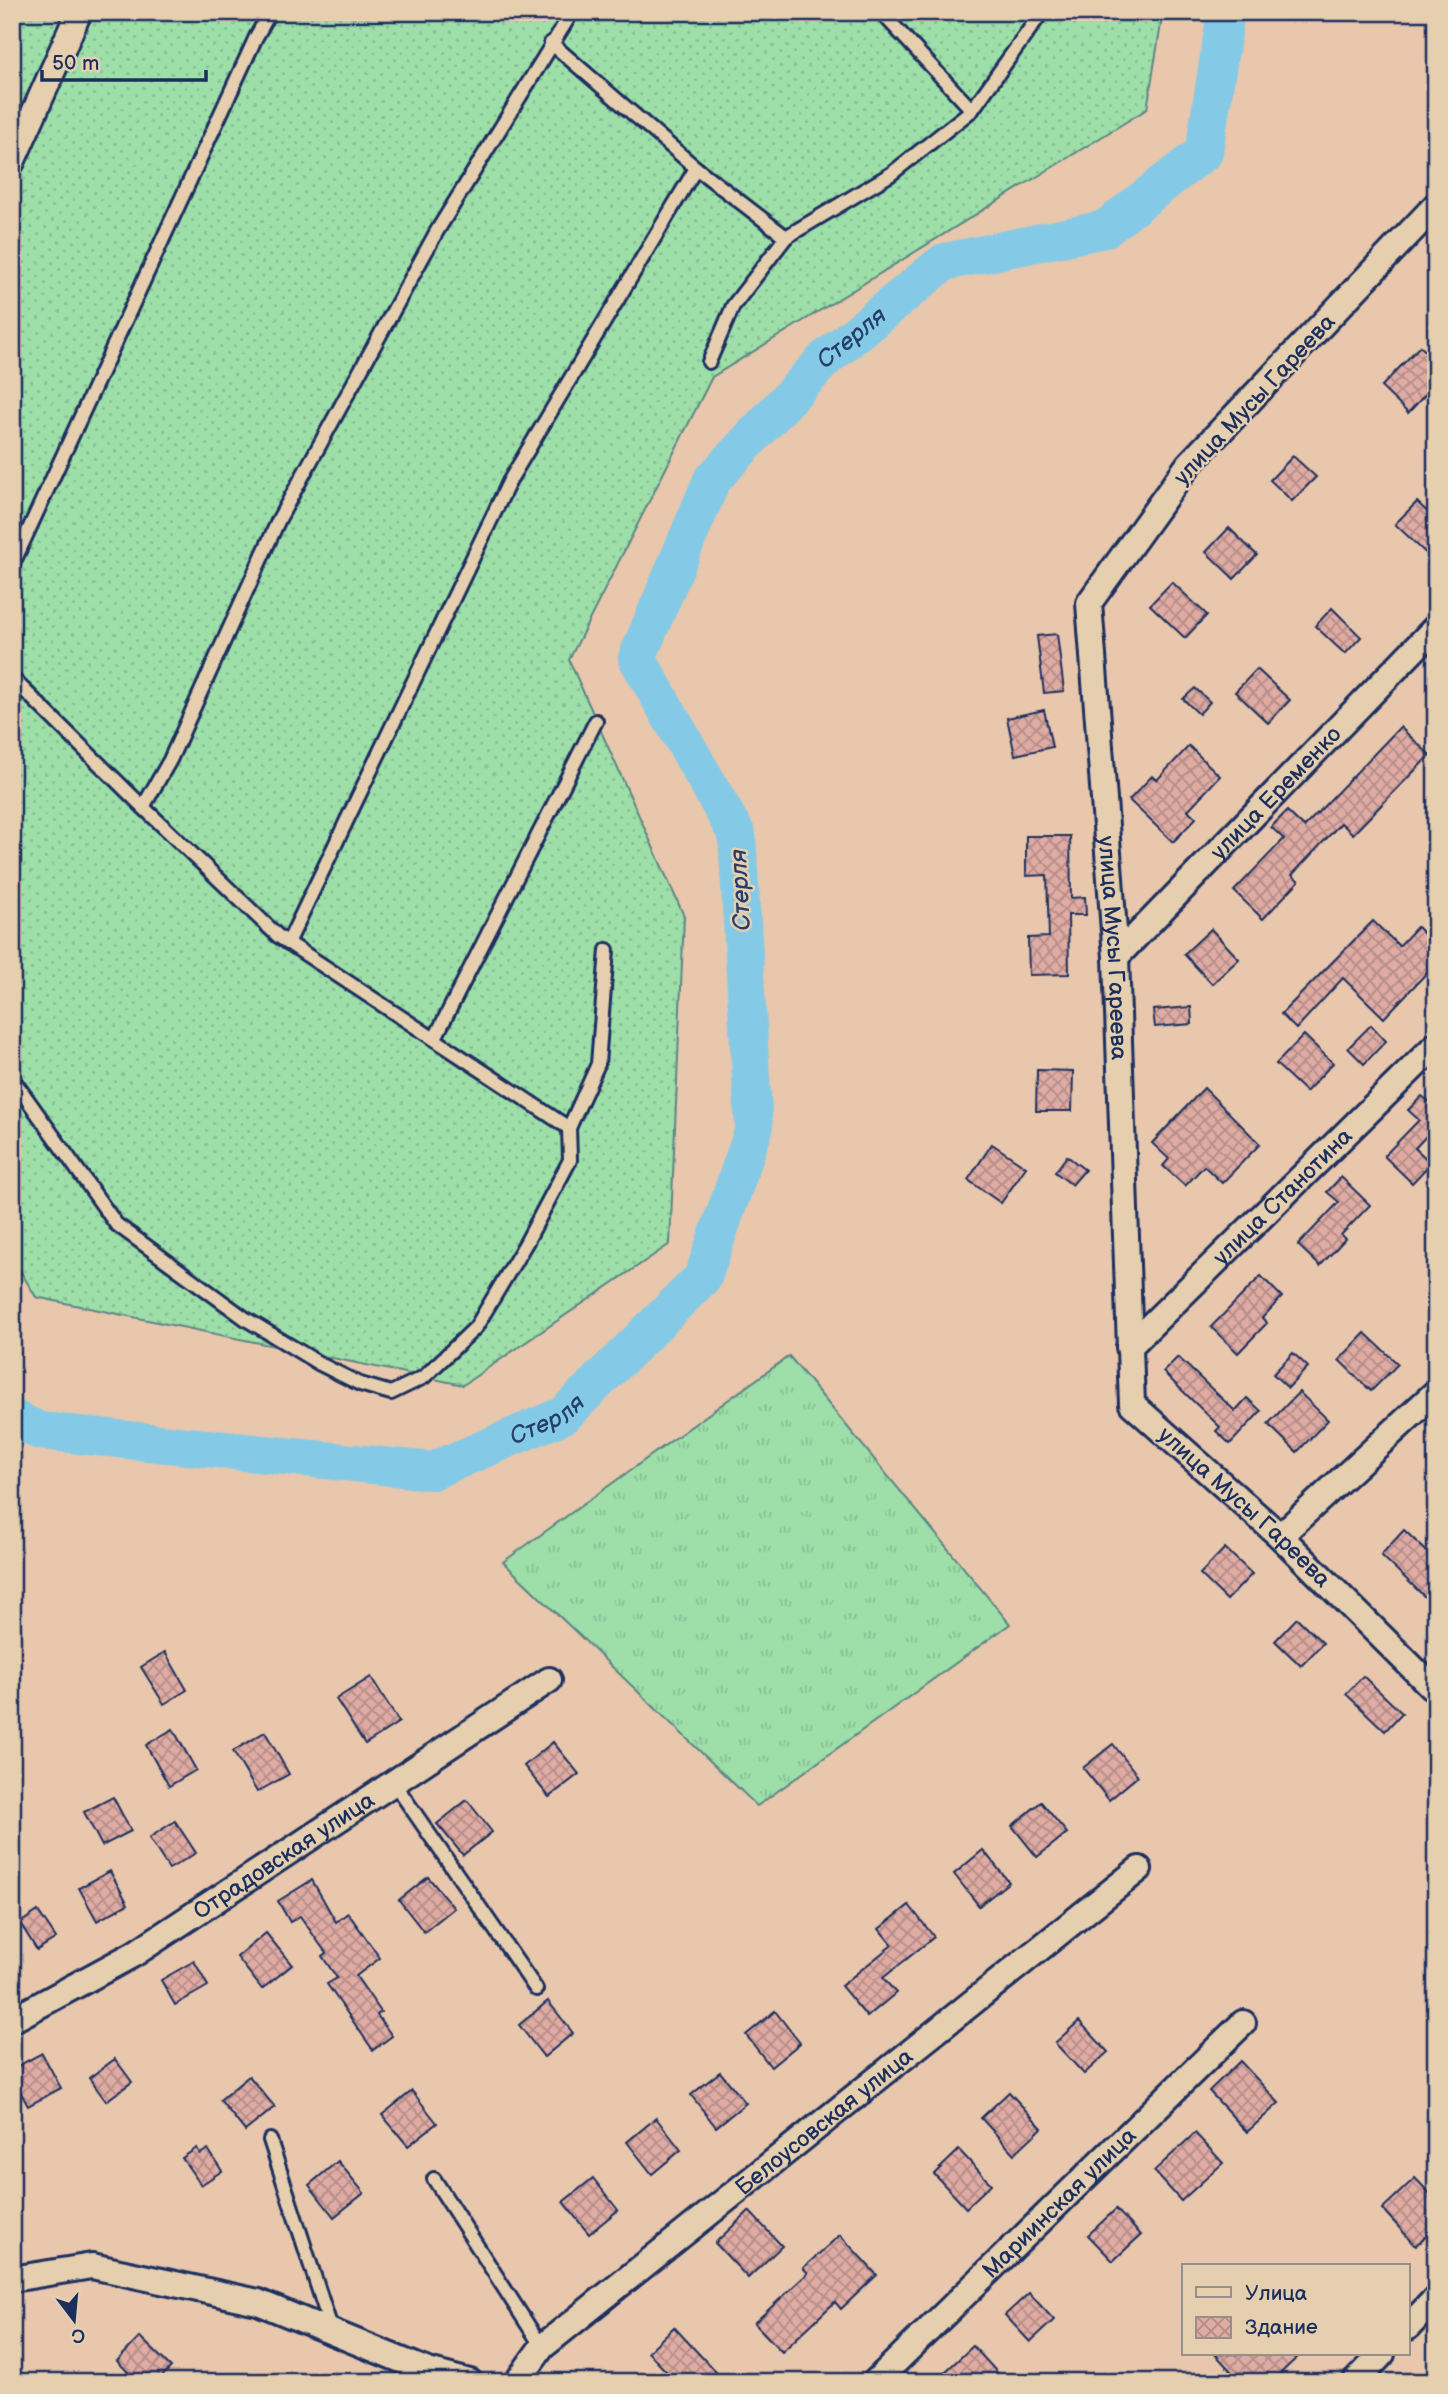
<svg xmlns="http://www.w3.org/2000/svg" width="1448" height="2394" viewBox="0 0 1448 2394" font-family="'Balsamiq Sans',sans-serif">
  <defs>
    <pattern id="grass-tufts" width="24" height="20" patternUnits="userSpaceOnUse" patternTransform="scale(1.75)"><rect width="24" height="20" fill="#9ddea9"/><path d="M3 7l-1-3M5 7V3M7 7l1-3M15 17l-1-3M17 17v-4M19 17l1-3" fill="none" stroke="#87bf94"/></pattern>
    <pattern id="garden-dots" width="8" height="8" patternUnits="userSpaceOnUse" patternTransform="scale(1.75)"><rect width="8" height="8" fill="#9ddea9"/><path d="M2 2h.1M6 6h.1" fill="none" stroke="#87bf94" stroke-width="1.8" stroke-linecap="round"/></pattern>
    <pattern id="building-cross-hatch" width="8" height="8" patternUnits="userSpaceOnUse" patternTransform="scale(1.75)"><rect width="8" height="8" fill="#dfaba3"/><path d="M0 0l8 8M0 8l8-8" fill="none" stroke="#b48c88"/></pattern>
  </defs>
  <rect width="100%" height="100%" fill="#e8c7ac"/>
  <filter id="ink" filterUnits="userSpaceOnUse"><feTurbulence type="fractalNoise" baseFrequency=".0143" numOctaves="2"/><feDisplacementMap in="SourceGraphic" scale="14" xChannelSelector="R" yChannelSelector="G"/><feConvolveMatrix kernelMatrix="1 2 1 2 8 2 1 2 1" color-interpolation-filters="sRGB"/></filter>
  <g filter="url(#ink)">
    <path fill="url(#grass-tufts)" stroke="#5c8684" stroke-width="2" d="M789,1356l221,268 -253,182 -254,-244z"/>
    <path fill="url(#garden-dots)" stroke="#5c8684" stroke-width="2" d="M12,12h1151l-16,97 -435,268 -143,283 115,256 -14,328 -207,141 -427,-88 -24,-40z"/>
    <g fill="none" stroke-linecap="round" stroke-linejoin="round">
      <path stroke="#84cae6" stroke-width="38" id="s1" d="M12,1418l28,13 392,40 132,-56 139,-138 51,-148 -17,-294 -100,-177 75,-178 113,-121 119,-97 161,-33 99,-77 22,-140"/>
    </g>
    <g fill="url(#building-cross-hatch)" stroke="#1b2f5e" stroke-width="2">
      <path d="M1420,346l16,15v22l-28,30 -27,-26z"/>
      <path d="M1293,456l23,21 -24,24 -22,-21z"/>
      <path d="M1417,502l19,18v43l-41,-39z"/>
      <path d="M1229,528l28,27 -23,24 -28,-27z"/>
      <path d="M1172,582l35,33 -22,23 -35,-33z"/>
      <path d="M1332,608l29,29 -16,17 -30,-28z"/>
      <path d="M1057,634l7,57 -20,2 -7,-57z"/>
      <path d="M1257,669l33,31 -22,23 -33,-31z"/>
      <path d="M1195,688l15,14 -11,12 -16,-15z"/>
      <path d="M1044,710l8,37 -37,8 -8,-37z"/>
      <path d="M1400,727l30,28 -77,79 -12,-11 -49,52 7,6 -36,38 -29,-28 50,-52 -13,-12 16,-16 17,16z"/>
      <path d="M1189,746l31,30 -32,34 8,8 -23,24 -44,-42 23,-24 5,4z"/>
      <path d="M1026,836h44l1,62 14,-1 1,18h-18l1,59 -40,1 -1,-37 21,-1 -2,-62 -21,1z"/>
      <path d="M1373,921l26,25 18,-19 19,19v17l-52,55 -41,-40 -47,51 -15,-15z"/>
      <path d="M1211,929l28,30 -27,25 -28,-30z"/>
      <path d="M1191,1007l1,17 -37,3 -2,-17z"/>
      <path d="M1371,1025l15,16 -22,23 -16,-16z"/>
      <path d="M1304,1035l29,28 -27,29 -30,-28z"/>
      <path d="M1037,1070l36,1 -1,40h-36z"/>
      <path d="M1204,1088l56,56 -38,39 -18,-17 -19,20 -22,-20 6,-7 -17,-16z"/>
      <path d="M1422,1096l14,12v28l-5,-5 -16,17 16,15 -19,20 -28,-27 35,-36 -11,-10z"/>
      <path d="M992,1144l34,23 -25,36 -33,-23z"/>
      <path d="M1067,1156l18,14 -13,15 -17,-13z"/>
      <path d="M1341,1177l29,28 -29,30 4,4 -25,27 -22,-21 41,-43 -12,-10z"/>
      <path d="M1261,1276l21,21 -20,21 5,5 -29,30 -27,-26z"/>
      <path d="M1365,1333l33,31 -27,27 -32,-31z"/>
      <path d="M1293,1353l15,14 -20,21 -15,-14z"/>
      <path d="M1178,1357l57,54 12,-13 14,13 -31,33 -14,-13 4,-4 -57,-55z"/>
      <path d="M1299,1392l29,28 -31,32 -29,-28z"/>
      <path d="M1404,1530l32,30v27l-10,11 -45,-43z"/>
      <path d="M1225,1548l27,26 -25,26 -27,-26z"/>
      <path d="M1297,1618l26,25 -22,23 -26,-25z"/>
      <path d="M165,1652l22,38 -23,14 -23,-37z"/>
      <path d="M1363,1676l39,37 -17,18 -39,-37z"/>
      <path d="M371,1677l28,45 -34,22 -29,-45z"/>
      <path d="M173,1729l23,41 -27,16 -23,-41z"/>
      <path d="M265,1732l24,42 -32,18 -24,-41z"/>
      <path d="M553,1742l26,32 -30,23 -25,-31z"/>
      <path d="M1113,1744l25,32 -29,24 -26,-32z"/>
      <path d="M113,1797l18,34 -29,15 -18,-34z"/>
      <path d="M467,1800l25,32 -29,23 -26,-31z"/>
      <path d="M1041,1802l26,31 -30,24 -25,-31z"/>
      <path d="M175,1821l21,32 -27,16 -20,-31z"/>
      <path d="M983,1850l26,32 -30,24 -25,-32z"/>
      <path d="M110,1871l18,33 -31,17 -18,-33z"/>
      <path d="M428,1877l26,31 -30,24 -25,-32z"/>
      <path d="M312,1880l24,42 12,-9 32,45 -24,18 25,36 -4,3 15,21 -19,14 -46,-66 10,-6 -15,-22 4,-3 -26,-37 -10,6 -12,-21z"/>
      <path d="M909,1905l25,32 -51,41 13,15 -29,24 -26,-31 51,-41 -13,-16z"/>
      <path d="M38,1911l18,27 -19,12 -17,-27z"/>
      <path d="M266,1933l26,32 -30,24 -25,-32z"/>
      <path d="M194,1961l14,25 -33,19 -14,-25z"/>
      <path d="M548,2001l25,32 -29,24 -25,-32z"/>
      <path d="M775,2011l25,32 -29,24 -25,-32z"/>
      <path d="M1079,2021l29,31 -24,22 -29,-31z"/>
      <path d="M42,2053l19,35 -33,18 -16,-29v-8z"/>
      <path d="M115,2059l17,23 -26,19 -17,-23z"/>
      <path d="M1240,2061l39,42 -32,29 -38,-41z"/>
      <path d="M720,2072l26,31 -30,24 -25,-32z"/>
      <path d="M249,2076l26,31 -30,24 -25,-31z"/>
      <path d="M412,2091l25,32 -29,23 -26,-31z"/>
      <path d="M1009,2092l33,36 -28,26 -33,-36z"/>
      <path d="M656,2118l25,32 -29,24 -25,-32z"/>
      <path d="M1195,2133l28,30 -42,38 -27,-30z"/>
      <path d="M197,2148l3,6 8,-5 14,22 -21,14 -19,-27z"/>
      <path d="M959,2150l32,34 -25,24 -32,-34z"/>
      <path d="M338,2161l26,32 -30,24 -25,-32z"/>
      <path d="M593,2178l25,32 -29,24 -26,-32z"/>
      <path d="M1415,2178l21,22v27l-20,19 -34,-37z"/>
      <path d="M1116,2209l25,26 -28,26 -25,-26z"/>
      <path d="M749,2211l33,35 -34,32 -33,-35z"/>
      <path d="M840,2235l37,40 -36,34 -6,-7 -53,50 -28,-29 54,-50 -5,-5z"/>
      <path d="M1029,2293l25,27 -24,22 -25,-27z"/>
      <path d="M674,2327l51,55h-49l-28,-30z"/>
      <path d="M140,2337l31,30 -14,15h-19l-21,-21z"/>
      <path d="M973,2346l33,36h-49l-11,-11z"/>
      <path d="M1215,2354h86l-30,28h-30z"/>
    </g>
    <g fill="none" stroke-linecap="round" stroke-linejoin="round">
      <defs>
        <g id="service">
          <path d="M881,12l91,98"/>
          <path d="M551,43l145,125 90,69 105,-63 81,-64 70,-98"/>
          <path d="M709,362l24,-56 53,-69"/>
          <path d="M12,566l244,-529 14,-25"/>
          <path d="M12,678l131,129 135,129 291,192 29,-64 9,-114"/>
          <path d="M143,807l27,-47 109,-241 158,-288 135,-219"/>
          <path d="M288,943l222,-463 186,-312"/>
          <path d="M435,1038l161,-317"/>
          <path d="M12,1078l104,146 130,95 74,45 40,20 31,9 33,-16 52,-50 50,-84 44,-83 -1,-32"/>
          <path d="M394,1783l142,206"/>
          <path d="M270,2140l62,191"/>
          <path d="M434,2179l108,168"/>
        </g>
        <g id="minor">
          <path d="M12,162l67,-150"/>
          <path id="s2" d="M1436,205l-247,259 -100,139 27,354 16,447 148,132 156,155"/>
          <path id="s3" d="M1116,957l320,-330"/>
          <path id="s4" d="M1129,1347l307,-302"/>
          <path d="M1280,1536l156,-144"/>
          <path id="s5" d="M12,2020l122,-66 415,-274"/>
          <path d="M12,2279l80,-13 166,36 170,69 42,11"/>
          <path d="M1408,2327l28,-29"/>
          <path id="s6" d="M517,2382l25,-35 597,-478"/>
          <path id="s7" d="M875,2382l368,-359"/>
          <path d="M1355,2382l27,-28"/>
        </g>
      </defs>
      <use href="#service" stroke="#1b2f5e" stroke-width="18"/>
      <use href="#minor" stroke="#1b2f5e" stroke-width="30"/>
      <use href="#service" stroke="#e6cfae" stroke-width="12"/>
      <use href="#minor" stroke="#e6cfae" stroke-width="24"/>
    </g>
  </g>
  <g text-anchor="middle" stroke-width="5" stroke-linejoin="round" paint-order="stroke">
    <g font-size="23" fill="#1b2f5e" stroke="#e6cfae">
      <text transform="translate(1254 399) rotate(-47)" y="8">улица Мусы Гареева</text>
      <text dy="8" stroke="none"><textPath href="#s3" startOffset="229">улица Еременко</textPath></text>
      <text dy="8" stroke="none"><textPath href="#s2" startOffset="875">улица Мусы Гареева</textPath></text>
      <text dy="8" stroke="none"><textPath href="#s4" startOffset="215">улица Станотина</textPath></text>
      <text dy="8" stroke="none"><textPath href="#s2" startOffset="1484">улица Мусы Гареева</textPath></text>
      <text dy="8" stroke="none"><textPath href="#s5" startOffset="318">Отрадовская улица</textPath></text>
      <text dy="8" stroke="none"><textPath href="#s6" startOffset="404">Белоусовская улица</textPath></text>
      <text dy="8" stroke="none"><textPath href="#s7" startOffset="257">Мариинская улица</textPath></text>
    </g>
    <g font-size="24" font-style="italic" fill="#263e6c" stroke="#e6cfae">
      <text dy="8" stroke="none"><textPath href="#s1" startOffset="1811">Стерля</textPath></text>
      <text transform="translate(740 890) rotate(-93)" y="8">Стерля</text>
      <text dy="8" stroke="none"><textPath href="#s1" startOffset="551">Стерля</textPath></text>
    </g>
  </g>
  <rect width="1448" height="2394" fill="none" stroke="#e6cfae" stroke-width="42"/>
  <rect x="21" y="21" width="1406" height="2352" fill="none" stroke="#1b2f5e" stroke-width="2.5" filter="url(#ink)"/>
  <rect x="1182" y="2264" width="228" height="91" fill="#e6cfae" stroke="#958f8e" stroke-width="2"/>
  <rect x="1196" y="2287" width="35" height="10" fill="#e6cfae" stroke="#958f8e" stroke-width="2"/>
  <text x="1245" y="2300" font-size="21" fill="#1b2f5e">Улица</text>
  <rect x="1196" y="2317" width="35" height="21" fill="url(#building-cross-hatch)" stroke="#958f8e" stroke-width="2"/>
  <text x="1245" y="2334" font-size="21" fill="#1b2f5e">Здание</text>
  <g transform="translate(74 2320) rotate(164)" stroke="#e6cfae" stroke-width="5" paint-order="stroke">
  <path d="M0-5L12 26L0 18L-12 26Z" fill="#1b2f5e"/>
  <text y="-10" font-size="19" font-weight="bold" text-anchor="middle" fill="#1b2f5e">С</text>
  </g>
  <path d="M42 70v10h164v-10" fill="none" stroke="#1b2f5e" stroke-width="3.5"/>
  <text x="52" y="70" font-size="21" fill="#1b2f5e" stroke="#e6cfae" stroke-width="5" paint-order="stroke">50 m</text>
</svg>
